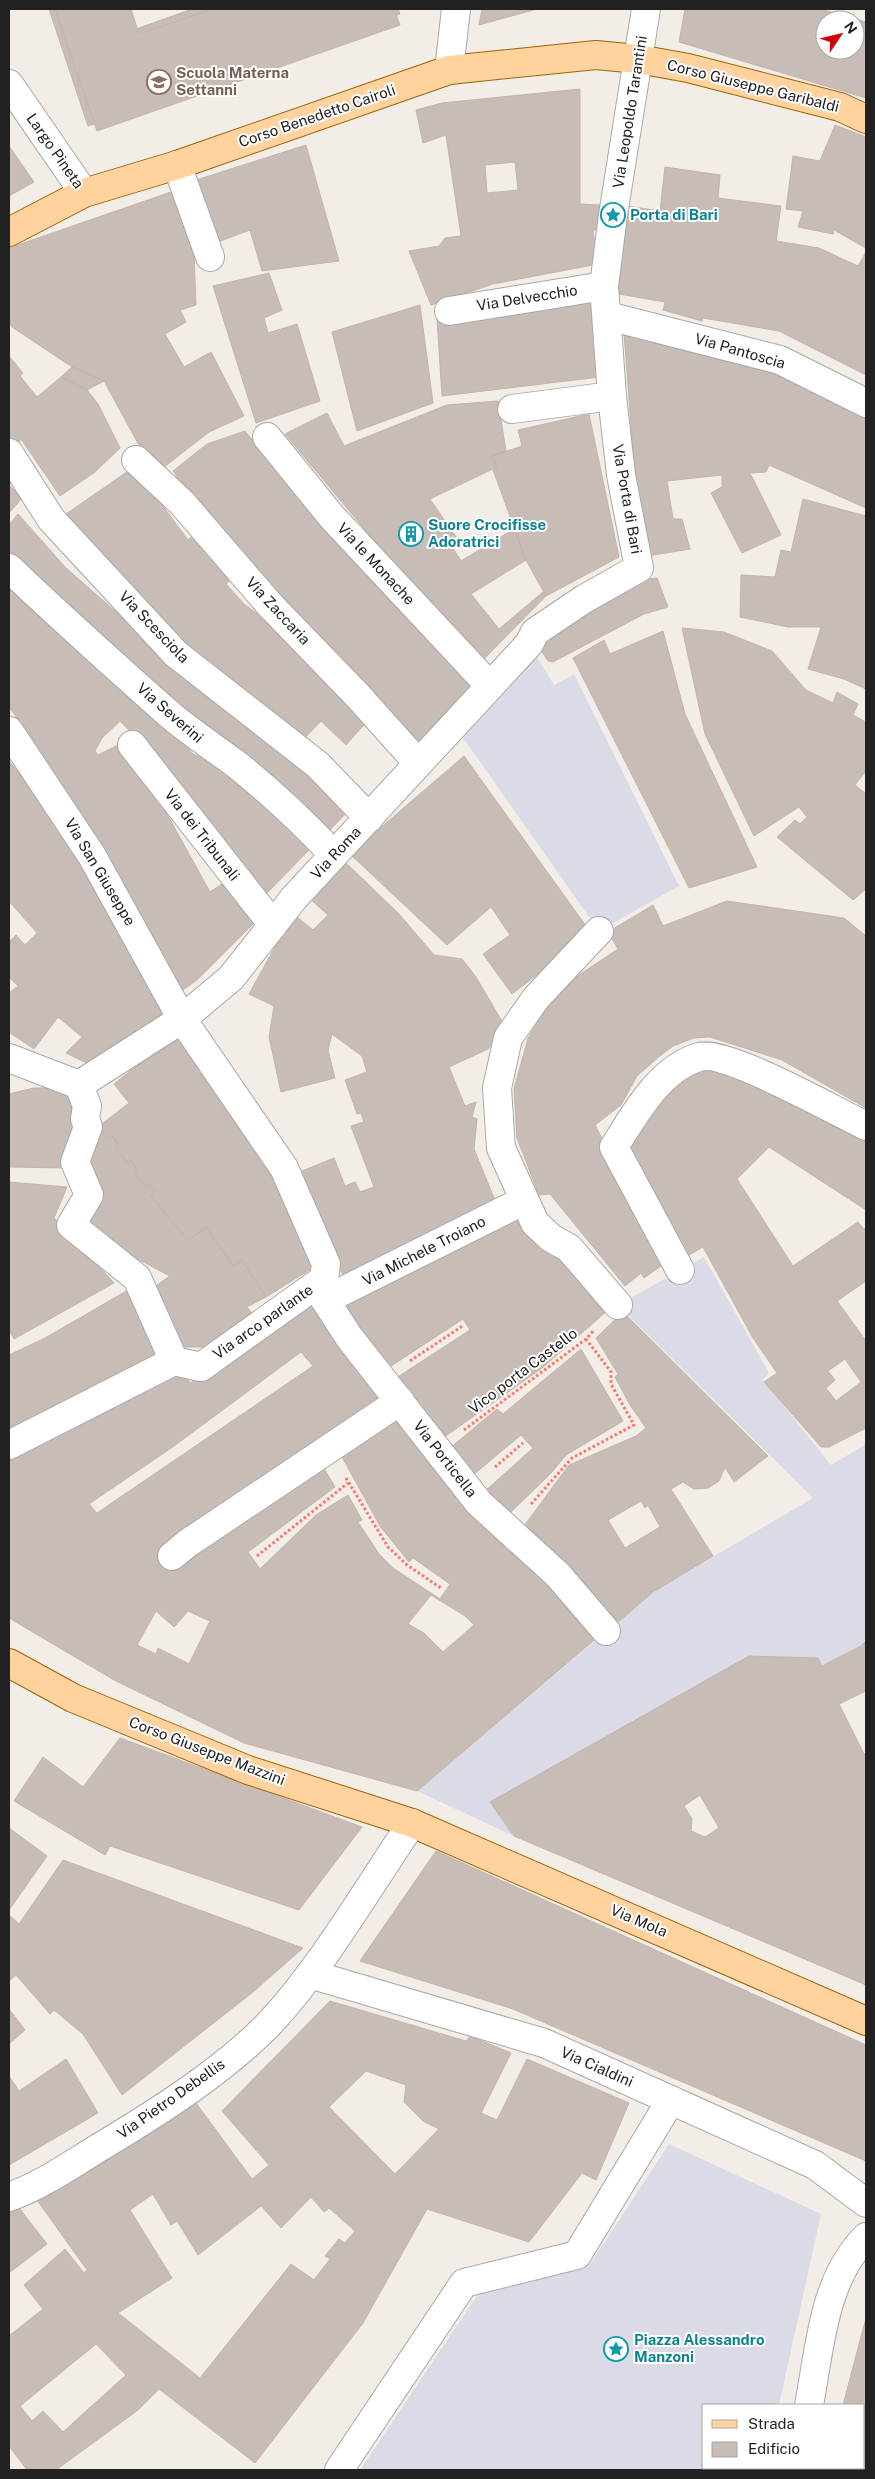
<svg xmlns="http://www.w3.org/2000/svg" width="875" height="2479" viewBox="0 0 875 2479" font-family="'Public Sans',sans-serif">
  <rect width="100%" height="100%" fill="#f2eee7"/>
  <g fill="#dbdbe8">
    <path d="M529,644l25,41 20,-11 105,212 -80,45 -145,-206z"/>
    <path d="M704,1257l65,116 -6,7 68,85 35,-21v197l-5,5 -39,20 -4,-8 -69,-2 -258,146 23,34 -97,-45 236,-199 160,-94 -195,-193z"/>
    <path d="M669,2144l152,70 -42,191h-75v63h61l-1,2h-404l119,-177 112,-30z"/>
  </g>
  <g fill="#c7bdb6" stroke="#c4b3a8" fill-rule="evenodd">
    <path d="M49,9h71l8,23 64,-23h206l2,5 -117,42 3,8 -73,27 -5,-6 -120,41z"/>
    <path d="M55,9h76l8,25 73,-25h182l6,16 -303,106z"/>
    <path d="M482,9h55l-58,16z"/>
    <path d="M685,9h135l46,13v-2v78l-187,-56zM825,20h30v30h-30z"/>
    <path d="M580,89v115l20,1 -1,7h3l-4,18h-5l5,34 -105,20 -62,21 -22,-54 30,-5 6,-8 16,-2 -15,-101 -23,8 -7,-33 26,-7zM515,162l3,28 -31,3 -2,-28z"/>
    <path d="M835,125l31,12v111l-32,-18 -1,4 -35,-7 5,-16 -17,-2 7,-53 27,5z"/>
    <path d="M306,145l33,116 -77,10 -12,-41 -35,13 -22,-62z"/>
    <path d="M9,146l25,36 -25,14z"/>
    <path d="M665,167l55,8 -2,23 63,8 -5,35 43,7 39,18 8,-14v123l-87,-44 -76,-13 -1,3 -39,-11 2,-8 -52,-9 7,-88 40,6z"/>
    <path d="M171,192l23,62 2,51 -16,5 6,12 -21,12 19,33 27,-15 33,64 -35,16 -50,39 -19,-24 -36,-66 -32,-14 -60,-40 -3,-6v-73z"/>
    <path d="M269,273l13,37 -18,8 4,15 29,-9 23,77 -64,22 -43,-137z"/>
    <path d="M595,298l5,79 -158,19 -5,-77z"/>
    <path d="M420,305l13,98 -76,28 -25,-99z"/>
    <path d="M624,333l132,29 110,50v96l-97,-43 -3,7 -16,1 31,62 -39,18 -31,-60 11,-6v-12l-55,6 6,38h9l8,30 -43,7 -12,-79z"/>
    <path d="M9,356l14,17 -3,3 17,21 24,-20 26,13 11,14 22,44 -25,24 -35,24 -39,-57 -12,19z"/>
    <path d="M72,367l32,14 -17,9 -26,-13z"/>
    <path d="M498,401l8,50 -14,5 5,11 -67,32 28,41 -7,5 10,16 53,-32 12,31 -55,34 28,35 44,-37 3,4 -68,69 -193,-231 42,-21 17,33 103,-41z"/>
    <path d="M589,414l30,143 -73,39 -20,-36 -33,-90 4,-3 -5,-11 30,-10 -4,-16z"/>
    <path d="M245,431l78,95 150,160 -56,56 -100,-108 -100,-101 -44,-62 34,-27z"/>
    <path d="M9,465l9,10 -9,10 13,13 -13,15z"/>
    <path d="M134,467l54,73 9,-9 39,44 -10,9 19,21 40,28 37,38 -4,5 51,43 -23,26 -25,-24 -23,24 -119,-97 -113,-134z"/>
    <path d="M803,499l63,17v173l-22,-10 -36,-10 13,-42h-33l-48,-10 1,-42 34,2 6,-27 10,2z"/>
    <path d="M18,514l48,54 90,79 194,162 -22,23 -195,-161 -107,-98 -17,-20v-28z"/>
    <path d="M9,577l133,119 51,58 43,18 77,74 -50,51 -114,-146 -29,-30 -18,17 -7,13 3,4 24,-12 29,42 59,107 12,-8 32,39 -57,57 -20,14 -53,-108 -101,-160 -14,-19z"/>
    <path d="M657,578l11,29 -24,7 -91,48 -5,-1 -12,-18 96,-62z"/>
    <path d="M682,628l42,4 48,19 34,39 27,13 4,-11 21,12 -5,11 13,7v49l-11,14 11,9v95l-13,11 -76,-63 18,-17 5,4 7,-7 -8,-10 -45,29 -49,-102z"/>
    <path d="M663,631l22,83 72,153 -68,21 -116,-230 31,-18 6,14z"/>
    <path d="M464,756l127,177 -79,61 -29,-40 27,-19 -19,-28 -44,38 -97,-91z"/>
    <path d="M9,761l16,20 74,111 67,119 -75,54 -25,-12 16,-16 -24,-20 -24,32 -25,-17v-39l9,-7 -9,-9v-35l7,-7 9,10 12,-12 -28,-32z"/>
    <path d="M344,861l55,53 35,41 28,4 14,18 30,51 -18,21 -39,18 16,39 11,-4 -4,15 5,2 -3,30 22,54 -153,72 -46,-102 37,-15 11,28 10,-4 5,10 14,-5 -23,-61 13,-4 -3,-9 -4,1 -12,-34 22,-8 -5,-16 -30,-22 -4,16 7,28 -54,14 -12,-55 5,-31 -25,-12 44,-80 20,16 15,-15 -19,-17z"/>
    <path d="M727,901l117,17 22,18v172l-84,-48 -72,-23 -16,1 -21,8 -12,9 -24,21 -16,29 -26,20 70,138 -21,15 -3,-5 -16,13 -75,-92 -11,1 -22,-57 -3,-49 14,-51 21,-34 24,-25 45,-30 -10,-17 45,-27 10,21z"/>
    <path d="M175,1035l96,132 48,97 -53,33 -24,-37 -9,6 -27,-39 -18,14 -37,-45 4,-4 -6,-8 -3,3 -12,-14 3,-4 -6,-8 -3,2 -13,-16 3,-3 -6,-8 -4,3 -10,-12 31,-24 -15,-19z"/>
    <path d="M689,1060l177,67v83l-97,-63 -32,32 56,87 65,-44 6,7 2,-2v54l-29,20 29,40v87l-37,19h-8l-57,-65 13,-9 -24,-35 -50,-91 -19,11 -60,-124zM845,1359l16,23 -25,19 -10,-13 9,-8 -7,-9z"/>
    <path d="M34,1088h33l10,39 -12,41 -56,-1v-73z"/>
    <path d="M98,1127l10,12 4,-3 6,8 -3,3 13,16 3,-2 6,8 -3,4 12,14 3,-3 6,8 -4,4 37,45 18,-14 27,39 9,-6 24,37 -19,10 9,12 -43,28h-37l-29,-55 23,-16 -92,-48 10,-49 8,-6 -15,-16z"/>
    <path d="M9,1182l58,5 -13,31 60,65 -100,56 -5,-9z"/>
    <path d="M518,1210l89,101 -65,57 -102,72 -47,-60 77,-50 -7,-11 -78,51 -51,-66z"/>
    <path d="M130,1289l16,26 -6,4 22,36 -147,77 -6,-5v-72l36,-17z"/>
    <path d="M310,1299l78,102 -67,48 -164,105 18,16 16,-17 130,-90 14,24 -87,65 12,17 56,-54 32,-20 14,25 -4,2 21,32 14,14 47,31 10,-15 -37,-26 -4,4 -29,-36 -38,-69 52,-38 64,81 50,40 91,96 -182,155 -173,-48 -130,-63 -105,-62v-160l172,-90 9,15 70,-44zM301,1352l12,14 -216,147 -8,-9 85,-58zM431,1595l34,21 9,9 -31,27 -19,-19 -16,-9zM156,1611l18,16 14,-16 22,10 -21,43 -31,-16 -2,6 -19,-9z"/>
    <path d="M623,1312l145,144 -34,26 -9,-15 -6,14 -11,7 -14,1 -11,-7 -12,7 42,67 -60,36 -42,36 -90,-98 48,-65 67,-29 10,-8 -16,-23 -15,-28 3,-3 -22,-36zM641,1501l4,7 3,-3 12,22 -35,21 -17,-28z"/>
    <path d="M581,1349l42,72 -57,34 -14,17 -46,45 -23,-24 50,-45 -12,-13 -48,40 -23,-27 47,-39 6,5z"/>
    <path d="M866,1641v50l-27,13 25,50 2,-1v232l-352,-149 -24,-34 259,-146 69,2 4,8 39,-20zM700,1795l19,33 -14,9 -14,-6 1,-12 -8,-13z"/>
    <path d="M120,1738l242,89 -63,83 -189,-64 -5,9 -91,-54 29,-44 40,30z"/>
    <path d="M9,1828l38,28 -38,54z"/>
    <path d="M436,1851l430,194v116l-353,-152 -153,-48z"/>
    <path d="M63,1860l240,88 -50,44 -131,103 -39,-61 -29,-24 -4,4 -34,-39 -7,6v-66l10,9z"/>
    <path d="M330,2001l136,40 4,-5 41,17 -30,60 16,7 30,-61 102,44 -33,77 -14,-7 -53,69 -102,-33 -64,114 -108,140 -96,-74 -21,21 -82,60h-29l-18,-24v-110l34,-27 -19,-24 41,-36 19,24 3,-3 -55,-77 161,-94 59,80 17,-14 -47,-54zM366,2071l40,14 -2,17 19,19 16,8 -44,45 -66,-67zM153,2194l18,31 6,-4 21,34 63,-49 20,22 30,-31 13,15 5,-4 26,23 -10,12 -6,-4 -14,17 5,3 -16,21 -23,-16 -91,114 -82,-65 54,-35 -42,-68zM96,2344l30,31 -63,57 -20,-21 -11,10 -12,-15z"/>
    <path d="M9,2009l16,21 -16,14z"/>
    <path d="M66,2059l32,54 -89,52v-89l10,15z"/>
    <path d="M13,2200l34,44 -38,29v-71z"/>
    <path d="M866,2318v152h-35v-2h33v-63h-21z"/>
  </g>
  <g fill="none" stroke-linecap="round" stroke-linejoin="round">
    <defs>
      <g id="minor">
        <path d="M449,70l7,-61"/>
        <path d="M9,84l75,109"/>
        <path d="M177,165l33,92"/>
        <path d="M449,311l155,-25"/>
        <path d="M608,316l172,44 86,43"/>
        <path d="M512,409l100,-13"/>
        <path d="M267,437l65,80 158,169"/>
        <path d="M9,453l42,66 125,135 142,111 51,53"/>
        <path d="M136,460l46,43 88,102 88,91 60,67"/>
        <path d="M9,568c52,50 106,98 160,146 21,18 44,33 67,50 35,28 67,58 97,90"/>
        <path d="M9,731l83,125 90,163 102,149 42,96 -2,15 1,21 24,37 130,166 79,72 48,56"/>
        <path d="M132,745l141,180"/>
        <path d="M599,931l-63,67 -28,40 -11,50 4,60 34,75 16,15 18,10 49,57"/>
        <path d="M9,1058l70,27 103,-66 49,-41 63,-80 235,-254 6,-12 49,-33 55,-31 -18,-93 -9,-79 -8,-110 9,-71 33,-206"/>
        <path d="M79,1085l8,21 -2,13 3,8 -13,35 14,33 -18,30 66,53 37,83"/>
        <path d="M680,1270l-66,-123c21,-33 45,-78 85,-90 27,-8 138,55 167,69"/>
        <path d="M325,1300l198,-99"/>
        <path d="M174,1361l27,6 123,-88"/>
        <path d="M9,1445l165,-84"/>
        <path d="M172,1556l16,-13 212,-142"/>
        <path d="M310,1974l234,69 271,122 51,38"/>
        <path d="M9,2197c34,-12 64,-34 96,-53 55,-33 119,-74 164,-120 54,-58 98,-135 143,-201"/>
        <path d="M809,2405c11,-57 14,-125 57,-168"/>
        <path d="M339,2470l125,-187 113,-28 94,-155"/>
        <path d="M799,2470v-2"/>
      </g>
      <g id="major">
        <path d="M9,232l75,-39 93,-28 272,-95 147,-15 42,4 50,9 152,39 26,12"/>
        <path d="M9,1663l64,35 175,72 164,53 454,198"/>
      </g>
    </defs>
    <use href="#minor" stroke="#a8a8a8" stroke-width="30"/>
    <use href="#major" stroke="#9d6300" stroke-width="30"/>
    <g stroke="#ff746a" stroke-width="3" stroke-dasharray="2.5 2.5" stroke-linecap="butt">
      <path d="M410,1361l54,-36"/>
      <path d="M464,1430l122,-91 8,-9"/>
      <path d="M495,1467l28,-24"/>
      <path d="M346,1478l42,69 19,18 34,23"/>
      <path d="M531,1504l41,-46 62,-33 -23,-41v-12l-25,-33"/>
      <path d="M257,1556l91,-73"/>
    </g>
    <use href="#minor" stroke="#fff" stroke-width="28"/>
    <use href="#major" stroke="#ffd29e" stroke-width="28"/>
  </g>
  <defs>
    <symbol id="school-ring" viewBox="-11 -11 22 22"><circle r="9.5" fill="#fff" stroke="#8d6e63" stroke-width="1.5"/><path d="M0-5L7-2L0 1L-7-2ZM-4 1L0 2.5L4 1V4Q0 6-4 4Z" fill="#8d6e63"/></symbol>
    <symbol id="sight-ring" viewBox="-11 -11 22 22"><circle r="9.5" fill="#fff" stroke="#0f9aa8" stroke-width="1.5"/><path d="M0-6L1.8-2.2L6-1.7L2.9 1.2L3.7 5.4L0 3.3L-3.7 5.4L-2.9 1.2L-6-1.7L-1.8-2.2Z" fill="#0f9aa8"/></symbol>
    <symbol id="building-ring" viewBox="-11 -11 22 22"><circle r="9.5" fill="#fff" stroke="#0f9aa8" stroke-width="1.5"/><path d="M-4-6H4V6H1V3H-1V6H-4ZM-2.5-4.3h1.7v1.8h-1.7ZM.8-4.3h1.7v1.8H.8ZM-2.5-1h1.7V.8h-1.7ZM.8-1h1.7V.8H.8Z" fill="#0f9aa8"/></symbol>
  </defs>
  <g fill-rule="evenodd">
    <use href="#school-ring" x="145" y="68" width="28" height="28"/>
    <use href="#sight-ring" x="599" y="201" width="28" height="28"/>
    <use href="#building-ring" x="397" y="520" width="28" height="28"/>
    <use href="#sight-ring" x="602" y="2335" width="28" height="28"/>
  </g>
  <g text-anchor="middle" stroke-width="4" stroke-linejoin="round" paint-order="stroke">
    <g font-size="15" font-weight="bold" fill="#785e54" stroke="#fff" text-anchor="start">
      <text x="176" y="78">Scuola Materna<tspan x="176" dy="17">Settanni</tspan></text>
    </g>
    <g font-size="15" fill="#212121" stroke="#fff">
      <text transform="translate(753 86) rotate(14)" y="5">Corso Giuseppe Garibaldi</text>
      <text transform="translate(630 112) rotate(-81)" y="5">Via Leopoldo Tarantini</text>
      <text transform="translate(317 116) rotate(-19)" y="5">Corso Benedetto Cairoli</text>
      <text transform="translate(55 151) rotate(55)" y="5">Largo Pineta</text>
      <text transform="translate(527 298) rotate(-9)" y="5">Via Delvecchio</text>
      <text transform="translate(740 351) rotate(16)" y="5">Via Pantoscia</text>
      <text transform="translate(627 499) rotate(80)" y="5">Via Porta di Bari</text>
      <text transform="translate(376 564) rotate(47)" y="5">Via le Monache</text>
      <text transform="translate(278 611) rotate(47)" y="5">Via Zaccaria</text>
      <text transform="translate(154 627) rotate(46)" y="5">Via Scesciola</text>
      <text transform="translate(170 713) rotate(41)" y="5">Via Severini</text>
      <text transform="translate(202 835) rotate(52)" y="5">Via dei Tribunali</text>
      <text transform="translate(336 853) rotate(-47)" y="5">Via Roma</text>
      <text transform="translate(100 872) rotate(59)" y="5">Via San Giuseppe</text>
      <text transform="translate(424 1251) rotate(-27)" y="5">Via Michele Troiano</text>
      <text transform="translate(263 1322) rotate(-35)" y="5">Via arco parlante</text>
      <text transform="translate(523 1371) rotate(-37)" y="5">Vico porta Castello</text>
      <text transform="translate(445 1459) rotate(52)" y="5">Via Porticella</text>
      <text transform="translate(207 1751) rotate(21)" y="5">Corso Giuseppe Mazzini</text>
      <text transform="translate(639 1921) rotate(23)" y="5">Via Mola</text>
      <text transform="translate(597 2067) rotate(24)" y="5">Via Cialdini</text>
      <text transform="translate(171 2099) rotate(-35)" y="5">Via Pietro Debellis</text>
    </g>
    <g font-size="15" font-weight="bold" fill="#0d838f" stroke="#fff" text-anchor="start">
      <text x="630" y="220">Porta di Bari</text>
      <text x="428" y="530">Suore Crocifisse<tspan x="428" dy="17">Adoratrici</tspan></text>
      <text x="634" y="2345">Piazza Alessandro<tspan x="634" dy="17">Manzoni</tspan></text>
    </g>
  </g>
  <rect width="875" height="2479" fill="none" stroke="#212121" stroke-width="20"/>
  <rect x="702" y="2404" width="162" height="65" fill="#ffffff" stroke="#a6a6a6"/>
  <rect x="712" y="2420" width="25" height="8" fill="#ffd29e" stroke="#a6a6a6"/>
  <text x="748" y="2429" font-size="15" fill="#212121">Strada</text>
  <rect x="712" y="2442" width="25" height="15" fill="#c7bdb6" stroke="#a6a6a6"/>
  <text x="748" y="2454" font-size="15" fill="#212121">Edificio</text>
  <g transform="translate(840 35) rotate(55)"><circle r="24" fill="#ffffff" stroke="#a6a6a6"/>
  <path d="M0-4L9 19L0 12L-9 19Z" fill="#d10008"/>
  <text y="-8" font-size="14" font-weight="bold" text-anchor="middle" fill="#212121">N</text>
  </g>
</svg>
